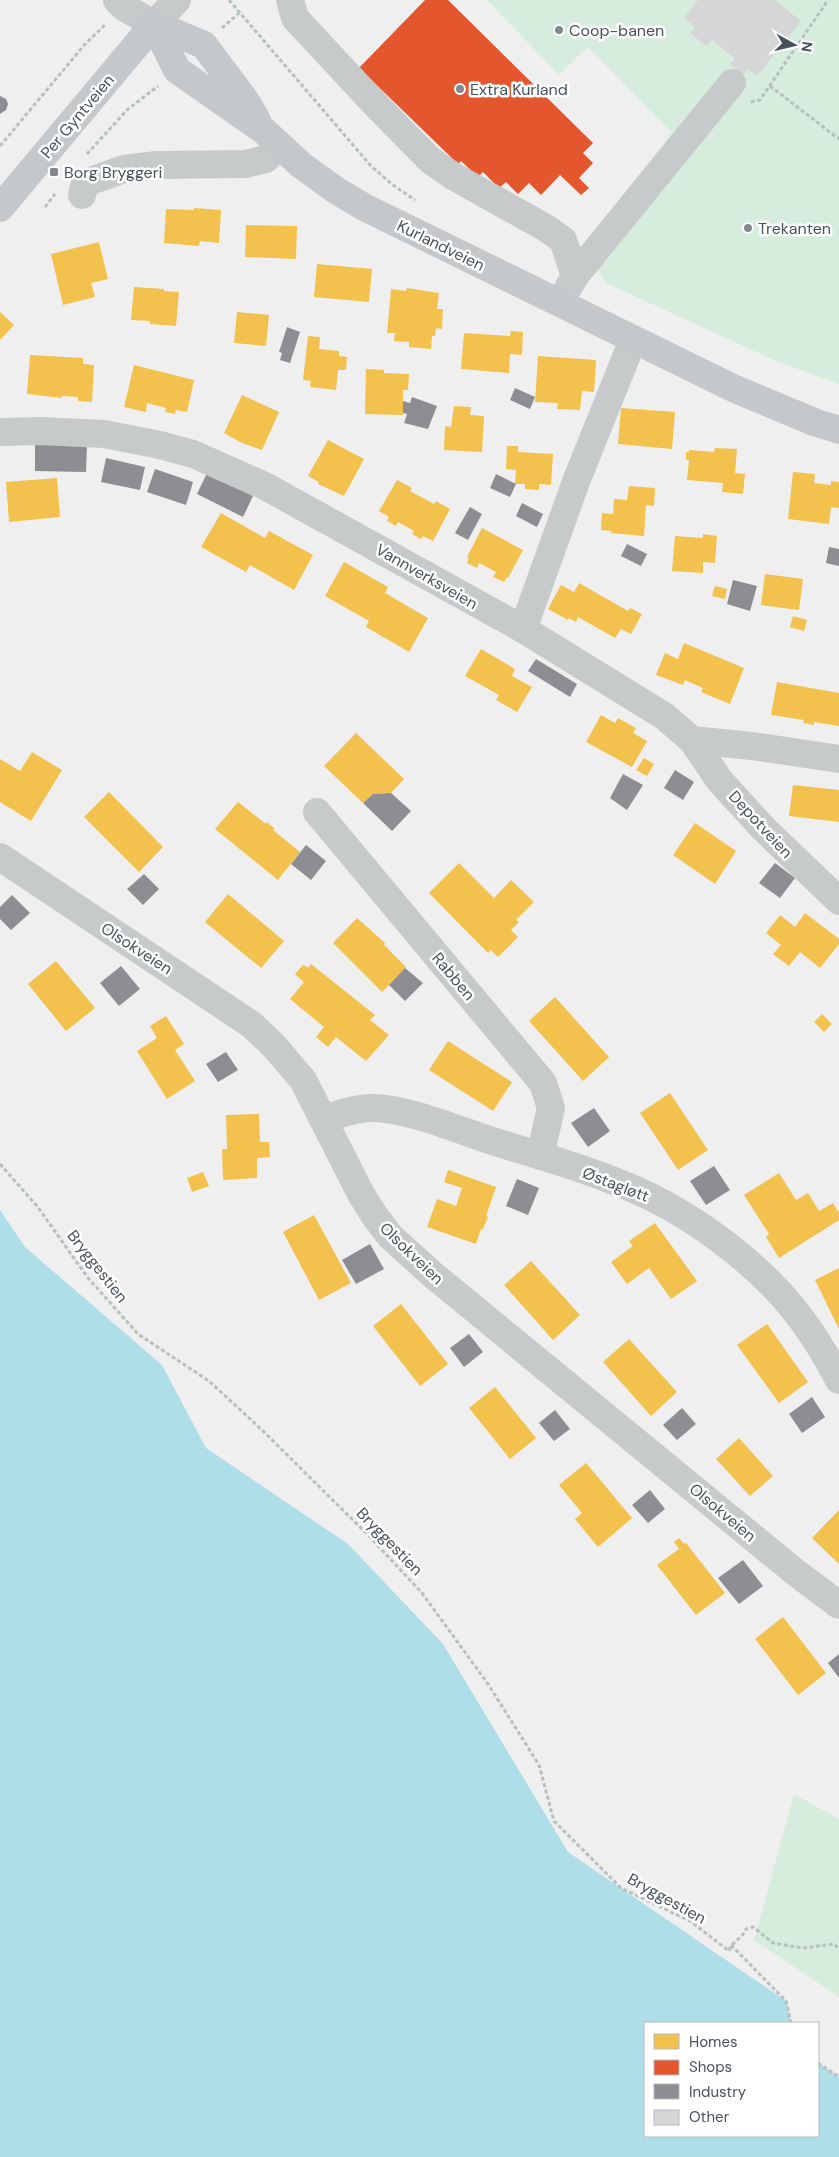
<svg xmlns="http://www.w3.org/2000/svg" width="839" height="2157" viewBox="0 0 839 2157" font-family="'DM Sans',sans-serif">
  <rect width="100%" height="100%" fill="#f0efef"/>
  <g fill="#d6eddd">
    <path d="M487,0h352v384l-63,-23 -170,-78 -23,-37 89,-113 -84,-86 -29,28z"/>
    <path d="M794,1794l45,25v178l-85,-57z"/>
  </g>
  <path fill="#aedee7" d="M0,1210l25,37 137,118 44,83 142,96 95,100 125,208 218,149 5,22h-146v113h173v-73l21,14v80h-839z"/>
  <g fill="#f2c14e">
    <path d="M194,208l27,2 -2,33 -19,-2 -1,5 -35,-3 2,-34 28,1z"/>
    <path d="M246,225l51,1 -1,33 -51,-2z"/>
    <path d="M99,242l9,37 -17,4 4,14 -32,8 -12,-51z"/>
    <path d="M317,264l55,5 -3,33 -55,-5z"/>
    <path d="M134,287l30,2v2l15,1 -3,34 -26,-2v-3l-19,-1z"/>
    <path d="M407,288l32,5 -2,16h6l-1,20 -6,-1 -1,8h-3l-1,13 -22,-2v-5l-15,-1 1,-8h-8l4,-44 15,2z"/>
    <path d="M0,312l14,13 -14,15z"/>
    <path d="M237,312l32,3 -3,31 -32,-3z"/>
    <path d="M511,331l12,1 -1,23 -12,-1 -1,19 -48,-4 3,-36 46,3z"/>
    <path d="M308,336l12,1 -1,12 20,2v5l8,1 -1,13h-8l-2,20 -26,-3 1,-6 -8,-1z"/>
    <path d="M30,355l53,3v6l11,1 -2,37 -14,-1v-4l-16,-1v2l-35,-4z"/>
    <path d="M538,356l58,4 -2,32 -12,-1 -2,19 -23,-1 1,-6 -23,-1z"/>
    <path d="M134,365l60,15 -7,32 -11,-2 -1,4 -10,-2 1,-4 -19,-5 -1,9 -22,-5z"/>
    <path d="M366,369l18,1v3l25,1 -1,16h-5v25l-38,-1z"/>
    <path d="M242,395l37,17 -17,38 -20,-7 -18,-10z"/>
    <path d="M454,406l17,1 -1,8 14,1 -2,36 -38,-2 1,-24 6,1z"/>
    <path d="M621,408l54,4 -3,37 -54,-5z"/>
    <path d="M328,440l36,19 -20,37 -26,-12 1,-2 -11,-6z"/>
    <path d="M507,446h11v6l35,2 -2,31 -12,-1v6l-14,-1v-5h-10l1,-14 -10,-1z"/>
    <path d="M715,448l22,1 -2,24 10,1 -2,20 -21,-2 1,-9 -36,-3 2,-20h-3v-8h3v-2l25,2z"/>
    <path d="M793,472l22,2 -1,9 17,2v-4l8,1v26l-8,-1 -2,17 -41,-5z"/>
    <path d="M57,478l3,39 -51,5 -3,-40z"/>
    <path d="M397,480l15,8 -2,3 24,13 2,-3 14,8 -17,32 -10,-5 -2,3 -9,-5 2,-3 -16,-9 -2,4 -9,-5 2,-4 -10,-6z"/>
    <path d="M629,486l26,2 -1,18 -8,-1 -2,31 -33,-3 1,-2 -11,-1 1,-17 11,1 1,-15 13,1z"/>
    <path d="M221,513l44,25 4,-7 44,24 -19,35 -44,-25 -4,7 -45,-25z"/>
    <path d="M482,528l41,22 -15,28 -1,-1 -3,5 -11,-5 3,-5 -17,-9 -2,5 -10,-5 2,-5 -2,-1z"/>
    <path d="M703,534l14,2 -2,27 -12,-1v11l-31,-2 3,-35 28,2z"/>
    <path d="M344,562l44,25 -3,6 43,25 -19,34 -43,-25 3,-6 -44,-25z"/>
    <path d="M765,574l38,5 -4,31 -38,-5z"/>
    <path d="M579,583l49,28 2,-3 12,6 -11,20 -10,-5 -6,9 -37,-21 -2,5 -7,-4 -1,2 -20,-11 13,-24 13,7z"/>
    <path d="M715,586l12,3 -2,10 -13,-3z"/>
    <path d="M793,616l14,4 -3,11 -14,-4z"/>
    <path d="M684,643l60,25 -14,36 -29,-12 2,-4 -18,-8 -2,5 -27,-10 9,-22 13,6z"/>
    <path d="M481,649l34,20 -3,7 20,11 -15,25 -21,-12 3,-5 -34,-19z"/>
    <path d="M777,682l62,11v33l-25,-4v3l-11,-2 1,-3 -33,-5z"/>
    <path d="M601,715l14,8 3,-5 18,10 -3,5 14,8 -15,26 -46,-25z"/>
    <path d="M356,733l48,46 -13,14 -18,1 -10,9 -39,-37z"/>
    <path d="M32,752l30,18 -31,51 -31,-19v-43l20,12z"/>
    <path d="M644,758l10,6 -7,12 -11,-6z"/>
    <path d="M793,785l46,5v32l-50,-6z"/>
    <path d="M109,792l54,55 -24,25 -55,-55z"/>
    <path d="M238,802l28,22 1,-2 8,7 -2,1 27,22 -22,28 -63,-51z"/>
    <path d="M695,823l41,28 -21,33 -42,-29z"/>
    <path d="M459,863l35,35 17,-18 23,22 -18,18 3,2 -8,8 7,7 -20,20 -7,-7 -3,3 -59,-60z"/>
    <path d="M228,894l56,47 -23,27 -56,-46z"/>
    <path d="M805,913l34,26v5l-19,24 -20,-16 -11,14 -16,-12 8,-9 -15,-12 14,-18 15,12z"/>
    <path d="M357,918l28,25 -1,2 22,22 -24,25 -49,-49z"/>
    <path d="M56,961l39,47 -29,23 -38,-47z"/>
    <path d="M311,964l64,51 -5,5 19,15 -23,26 -30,-24 -8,10 -12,-10 8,-10 -34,-28 14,-17 -9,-8 8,-9 5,3z"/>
    <path d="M555,997l54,60 -26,24 -54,-60z"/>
    <path d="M822,1014l10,10 -8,8 -10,-10z"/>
    <path d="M166,1016l18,28 -9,6 20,31 -28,18 -30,-48 20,-13 -7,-12z"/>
    <path d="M448,1041l64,41 -19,29 -64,-41z"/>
    <path d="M670,1093l38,57 -30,20 -38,-57z"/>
    <path d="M259,1114l1,28h9l1,15 -13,1v20l-34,2 -1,-31h5l-1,-34z"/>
    <path d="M448,1170l48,17 -10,29 2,1 -5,12h-2l-5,15 -49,-17 10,-28 19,7 6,-18 -18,-6z"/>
    <path d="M203,1172l6,14 -17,6 -5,-14z"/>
    <path d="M779,1173l17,27 12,-7 11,18 14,-8 6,10v7l-60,38 -13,-21 3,-3 -25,-39z"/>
    <path d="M314,1215l37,68 -32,17 -36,-68z"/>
    <path d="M655,1223l42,58 -26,18 -22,-31 -22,16 -16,-22 22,-16 -4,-5z"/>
    <path d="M531,1261l49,54 -27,25 -49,-55z"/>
    <path d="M839,1268v61l-24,-49z"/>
    <path d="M401,1304l47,60 -28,22 -47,-60z"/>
    <path d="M767,1324l41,58 -29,21 -42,-58z"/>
    <path d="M629,1339l48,53 -26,24 -48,-54z"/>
    <path d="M495,1387l41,51 -26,21 -41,-51z"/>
    <path d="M739,1438l34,38 -23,20 -34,-37z"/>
    <path d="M586,1463l46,55 -34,29 -23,-28 7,-6 -23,-28z"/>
    <path d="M839,1510v54l-27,-26z"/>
    <path d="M679,1538l5,6 2,-1 39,50 -29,22 -39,-50 22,-16 -5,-7z"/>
    <path d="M783,1617l43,56 -28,22 -43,-56z"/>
  </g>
  <path fill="#e4572e" d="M425,0h23l145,143 -10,10 10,10 -14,15 10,10 -8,7 -21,-20 -19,20 -12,-12 -11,11 -12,-12 -7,6 -16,-16 -5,5 -17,-16 -3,3 -99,-96z"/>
  <g fill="#8d8d92">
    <path d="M0,96l6,3 2,5 -2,6 -6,4z"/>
    <path d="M287,327l13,5 -10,31 -10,-3 2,-7 -3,-1z"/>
    <path d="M515,388l20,9 -5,12 -20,-9z"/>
    <path d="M412,397l25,9 -9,23 -24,-6 3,-9 -4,-1v-12l7,2z"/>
    <path d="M35,444l52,1 -1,27 -51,-1z"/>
    <path d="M106,458l39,9 -5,23 -39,-8z"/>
    <path d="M155,469l38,13 -7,23 -39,-13z"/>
    <path d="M207,473l46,23 -10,21 -46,-23z"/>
    <path d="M496,474l20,10 -6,13 -20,-9z"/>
    <path d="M522,503l21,11 -6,13 -21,-11z"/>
    <path d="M470,507l12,7 -14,26 -13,-7z"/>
    <path d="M627,544l20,10 -6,12 -20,-10z"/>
    <path d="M829,547l10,2v17l-13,-3z"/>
    <path d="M733,580l24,6 -7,25 -23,-7z"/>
    <path d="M536,659l41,25 -7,13 -42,-26z"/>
    <path d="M675,770l19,12 -11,18 -19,-12z"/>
    <path d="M623,774l20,11 -16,25 -17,-12z"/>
    <path d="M391,793l20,18 -19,20 -29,-28 10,-9z"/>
    <path d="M306,845l20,16 -15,19 -20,-16z"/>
    <path d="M775,863l20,15 -15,20 -21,-15z"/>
    <path d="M144,874l15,15 -16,16 -16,-16z"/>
    <path d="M12,895l18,18 -19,17 -11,-11v-12z"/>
    <path d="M121,966l19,23 -21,17 -19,-23z"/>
    <path d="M405,968l18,15 -18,18 -16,-16z"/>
    <path d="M226,1052l12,18 -20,12 -12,-18z"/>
    <path d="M594,1108l16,23 -22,16 -17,-24z"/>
    <path d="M714,1166l16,24 -24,15 -16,-24z"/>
    <path d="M517,1179l22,9 -11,27 -22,-9z"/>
    <path d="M370,1244l14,25 -28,15 -14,-24z"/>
    <path d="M469,1334l14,18 -19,15 -14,-19z"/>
    <path d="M812,1397l13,20 -23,16 -13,-19z"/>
    <path d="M682,1408l14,16 -19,16 -14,-15z"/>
    <path d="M555,1410l15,19 -16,12 -15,-18z"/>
    <path d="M650,1490l15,19 -17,14 -16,-18z"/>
    <path d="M743,1560l20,26 -24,18 -21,-26z"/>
    <path d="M839,1654v24l-11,-15z"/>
  </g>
  <path fill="#d6d6d8" d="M698,0h77l26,21 -44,55 -9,-7 -5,6 -13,-11 5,-5 -23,-19 -6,6 -16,-13 5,-6 -11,-9z"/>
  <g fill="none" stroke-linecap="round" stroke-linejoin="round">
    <g stroke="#b6c1bd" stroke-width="3" stroke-dasharray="4 2.5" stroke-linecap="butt">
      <path d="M229,0l142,166 22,19 22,15"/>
      <path d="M222,28l17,-15"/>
      <path d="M770,86l69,53"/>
      <path d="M751,102l9,-2 68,-100"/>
      <path d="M0,146l86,-103 19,-18"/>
      <path d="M87,154l40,-44 31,-24"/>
      <path d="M45,207l10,-13"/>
      <path d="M0,1164l37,42 51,72 50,56 71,47 52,48 107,106 54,58 66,91 51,81 15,56 67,67 69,33 39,30c3,-10 14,-13 17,-22l7,-2 20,16 30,5 31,-4 5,5"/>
      <path d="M731,1945l55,56 5,22"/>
      <path d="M818,2063l21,14"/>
    </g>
    <g stroke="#c7cacb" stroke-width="28">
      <path d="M117,0l8,8 29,16 23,-24"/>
      <path d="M290,0l5,18 79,85 56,57 23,16 93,52 17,12 12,36"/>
      <path d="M82,195l3,-12 39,-14 33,-4 88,-1 21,-5 13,-14"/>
      <path d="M568,288l7,-12 157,-193"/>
      <path d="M0,432l40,-1 64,3 56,11 33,9 72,32 258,143 141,87 28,24 60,6 87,13"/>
      <path d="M523,629l54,-150 56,-139"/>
      <path d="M692,740l28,41 43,47 76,73"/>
      <path d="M317,812l226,271 8,25 -11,48"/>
      <path d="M0,857l252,168 22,21 29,34 58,114 13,21 16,21 43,39 362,297 44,33"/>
      <path d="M324,1119c16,-5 31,-11 48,-11 34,0 87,22 120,33 51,16 110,32 157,55 51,25 107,67 143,111 18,22 34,48 47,73"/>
    </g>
    <g stroke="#c5c8ca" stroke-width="28">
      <path d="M154,24l23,46 86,60 38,35 36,26 27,16 371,182 79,33 25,8"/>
      <path d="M154,24l50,21 41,55 12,20"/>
      <path d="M0,208l154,-184"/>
    </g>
  </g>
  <g fill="#83898e" stroke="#fff" stroke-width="2">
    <circle cx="559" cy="30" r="5"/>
    <circle cx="460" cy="89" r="5"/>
    <rect x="49" y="167" width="10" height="10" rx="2.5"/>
    <circle cx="748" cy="228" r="5"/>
  </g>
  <g text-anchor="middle" stroke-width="5" stroke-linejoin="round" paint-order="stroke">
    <g font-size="16" fill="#48525a" stroke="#fff" text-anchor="start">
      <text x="569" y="36">Coop-banen</text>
      <text x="470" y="95">Extra Kurland</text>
      <text x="64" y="178">Borg Bryggeri</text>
      <text x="758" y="234">Trekanten</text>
    </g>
    <g font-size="16" fill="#48525a" stroke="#fff">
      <text transform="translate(77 116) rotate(-50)" y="6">Per Gyntveien</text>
      <text transform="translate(441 245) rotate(26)" y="6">Kurlandveien</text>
      <text transform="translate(427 576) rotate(30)" y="6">Vannverksveien</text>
      <text transform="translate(761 824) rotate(47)" y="6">Depotveien</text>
      <text transform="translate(137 948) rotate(33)" y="6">Olsokveien</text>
      <text transform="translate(454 976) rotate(50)" y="6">Rabben</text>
      <text transform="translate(616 1184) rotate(21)" y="6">Østagløtt</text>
      <text transform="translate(412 1253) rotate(44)" y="6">Olsokveien</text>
      <text transform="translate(98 1266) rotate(52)" y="6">Bryggestien</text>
      <text transform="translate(723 1512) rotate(40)" y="6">Olsokveien</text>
      <text transform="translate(390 1541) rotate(46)" y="6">Bryggestien</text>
      <text transform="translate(667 1898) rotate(29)" y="6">Bryggestien</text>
    </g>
  </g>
  <rect x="644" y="2022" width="175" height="115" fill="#ffffff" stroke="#b6babd"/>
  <rect x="654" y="2034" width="25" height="15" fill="#f2c14e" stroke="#b6babd"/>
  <text x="689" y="2047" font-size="15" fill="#48525a">Homes</text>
  <rect x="654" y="2060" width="25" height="15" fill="#e4572e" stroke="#b6babd"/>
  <text x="689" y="2072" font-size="15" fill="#48525a">Shops</text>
  <rect x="654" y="2084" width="25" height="15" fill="#8d8d92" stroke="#b6babd"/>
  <text x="689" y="2097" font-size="15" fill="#48525a">Industry</text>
  <rect x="654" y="2110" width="25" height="15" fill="#d6d6d8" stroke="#b6babd"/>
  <text x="689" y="2122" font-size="15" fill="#48525a">Other</text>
  <g transform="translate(794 45) rotate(98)" stroke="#ffffff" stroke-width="4" paint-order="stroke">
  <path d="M0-4L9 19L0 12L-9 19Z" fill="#48525a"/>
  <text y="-8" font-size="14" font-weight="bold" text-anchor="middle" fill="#48525a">N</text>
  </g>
</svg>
